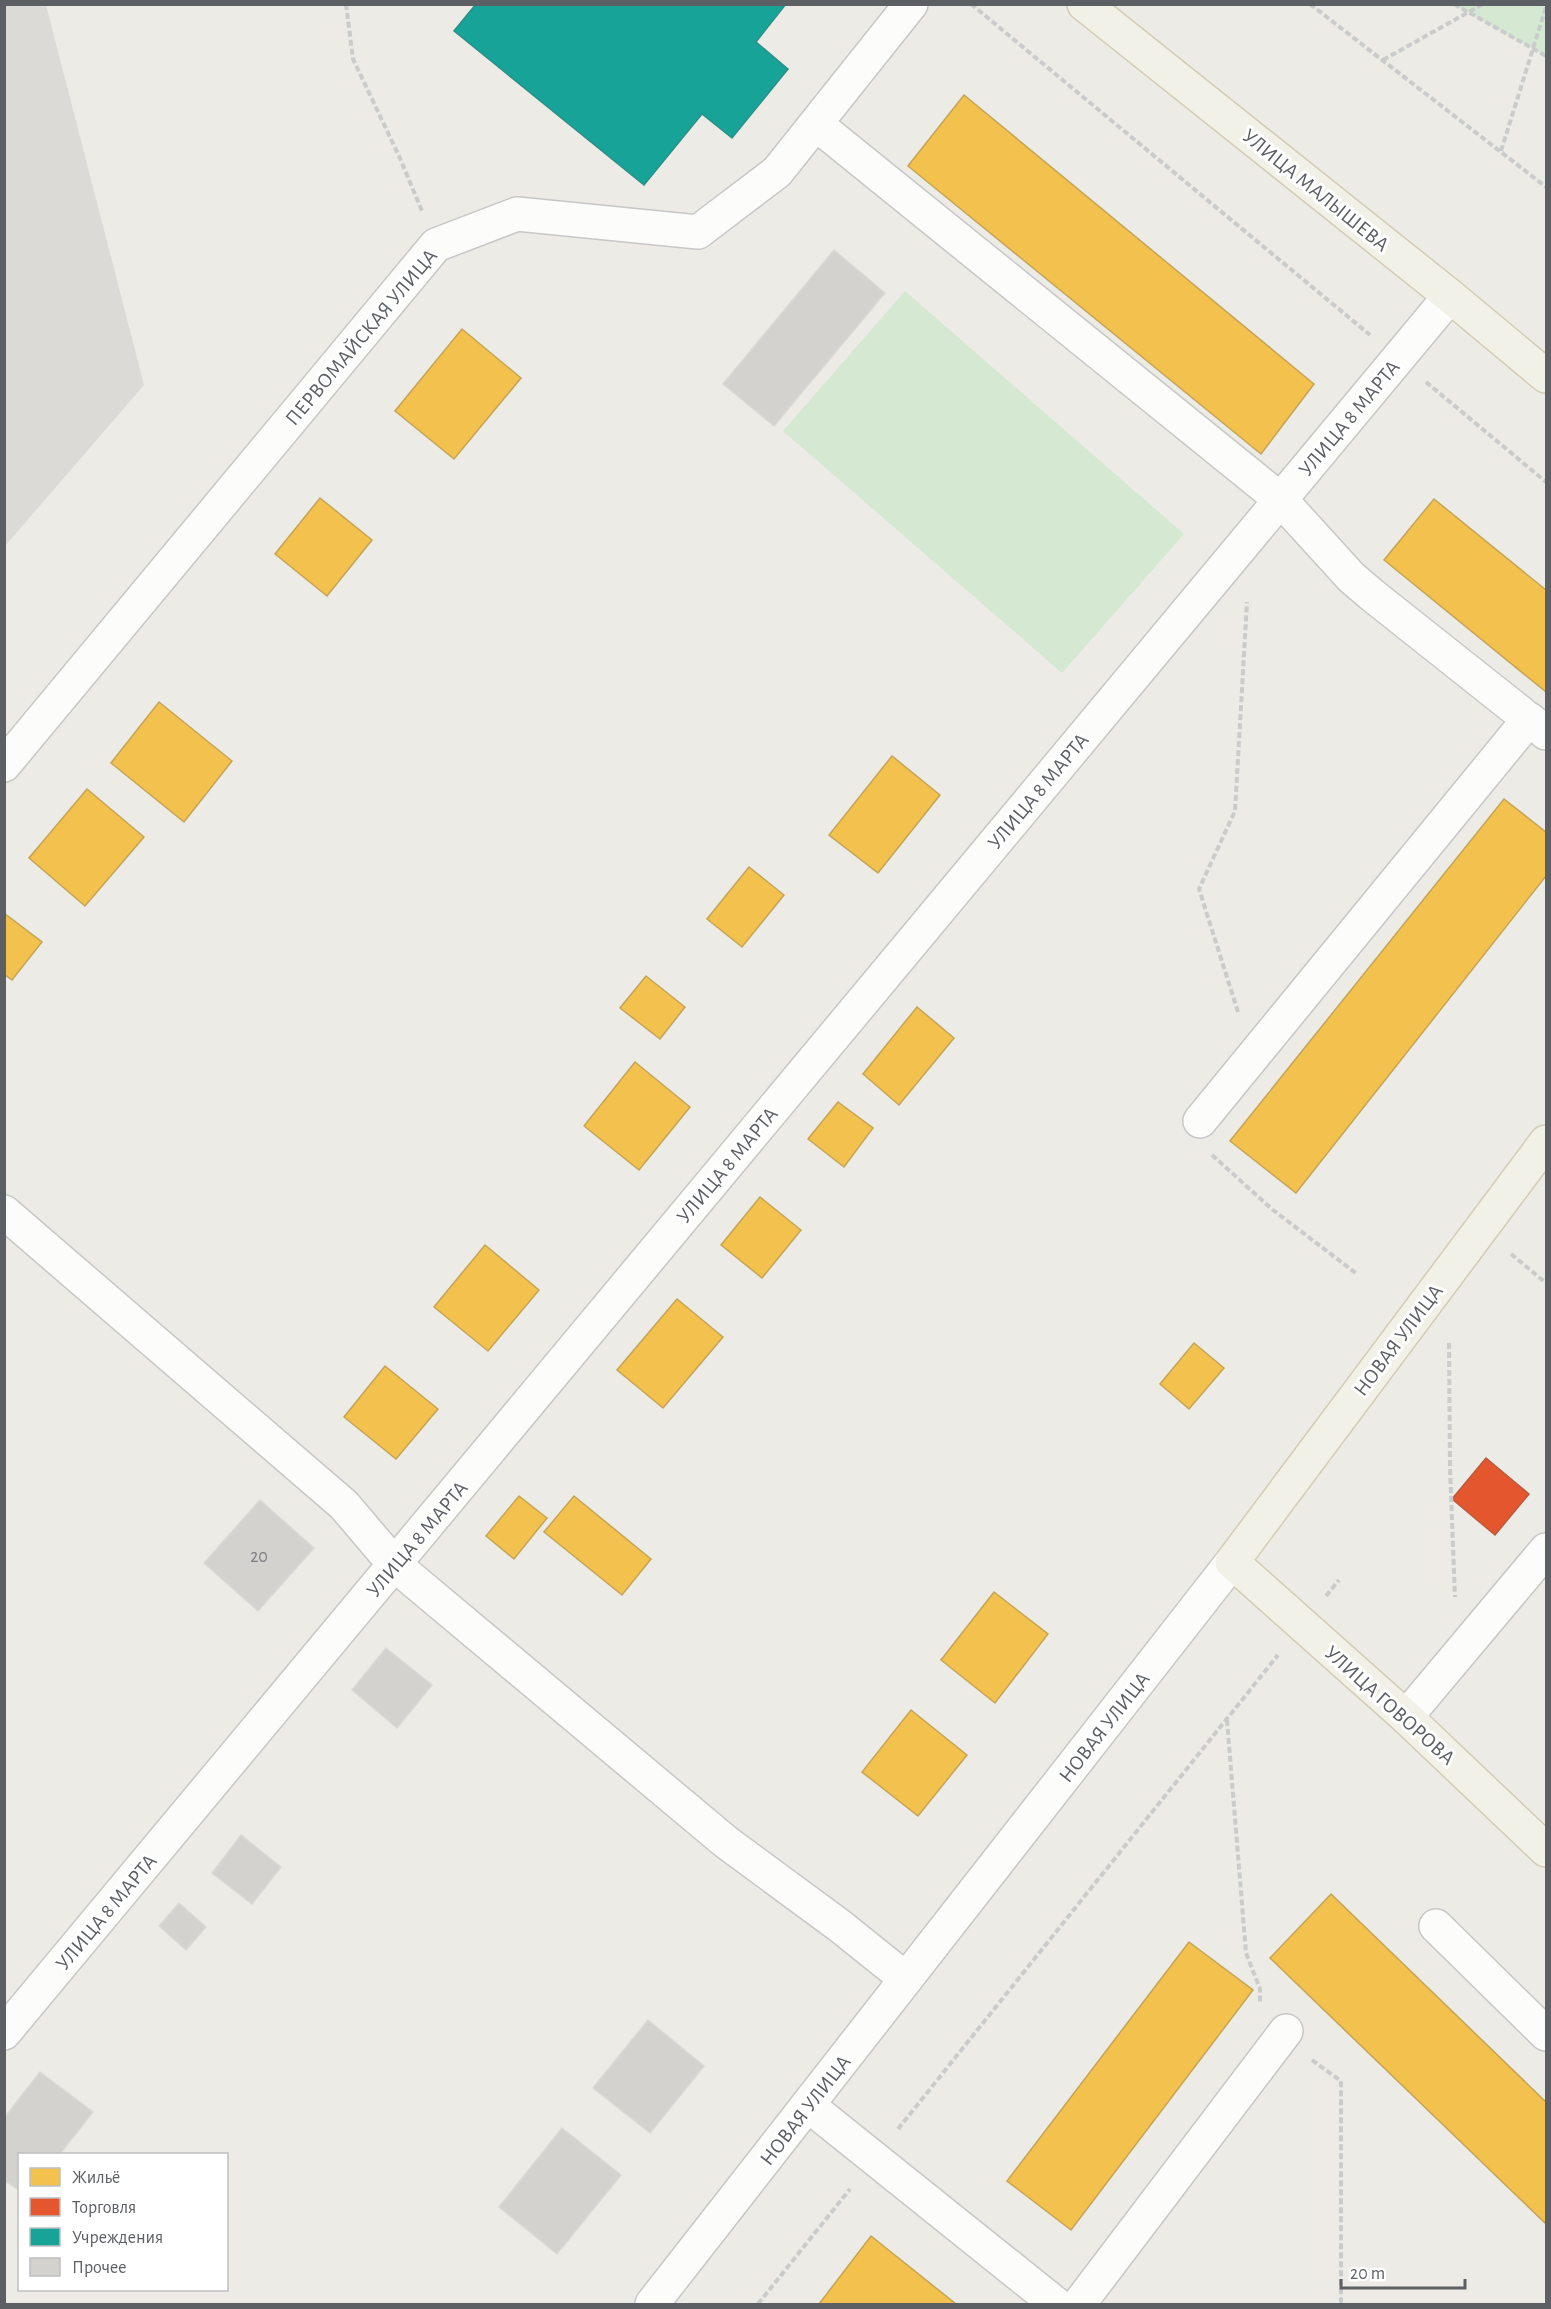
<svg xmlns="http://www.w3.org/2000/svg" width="1551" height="2309" viewBox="0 0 1551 2309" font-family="'Alegreya Sans',sans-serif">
  <rect width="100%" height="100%" fill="#ecebe6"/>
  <path fill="#dcdad6" d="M5,4l41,1 98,380 -139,161z"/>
  <g fill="#d4e8d2">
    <path d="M1454,5h92v51l-13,-7z"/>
    <path d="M905,291l279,243 -122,139 -279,-242z"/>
  </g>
  <g fill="#f2c14e" stroke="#c5a455" stroke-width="1.5">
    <path d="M964,95l350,289 -53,70 -353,-288z"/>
    <path d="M462,329l59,49 -67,81 -59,-48z"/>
    <path d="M320,498l52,42 -45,56 -52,-42z"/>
    <path d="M1434,499l112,91v102l-162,-132z"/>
    <path d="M159,702l73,59 -48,61 -73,-59z"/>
    <path d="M892,756l48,39 -62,78 -49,-38z"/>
    <path d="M87,789l57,48 -59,69 -56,-48z"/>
    <path d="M1504,799l42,33v44l-250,317 -66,-52z"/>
    <path d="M749,867l35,28 -42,52 -35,-28z"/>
    <path d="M4,913l38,29 -30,38 -8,-6z"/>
    <path d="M646,976l39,31 -25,32 -40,-31z"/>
    <path d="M917,1007l37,31 -55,67 -36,-31z"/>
    <path d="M635,1062l55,45 -51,63 -55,-44z"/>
    <path d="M838,1102l35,26 -29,39 -36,-28z"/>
    <path d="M760,1197l41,33 -39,48 -41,-33z"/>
    <path d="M485,1245l54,45 -51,61 -54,-44z"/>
    <path d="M677,1299l46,38 -60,71 -46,-38z"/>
    <path d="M1194,1343l30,25 -35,41 -29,-25z"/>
    <path d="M385,1366l53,43 -42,50 -52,-42z"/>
    <path d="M519,1496l28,22 -33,41 -28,-23z"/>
    <path d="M574,1496l77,63 -29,36 -78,-63z"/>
    <path d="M994,1592l54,42 -53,69 -54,-43z"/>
    <path d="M911,1710l56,45 -49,61 -56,-44z"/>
    <path d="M1331,1894l215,208v122l-276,-266z"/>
    <path d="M1189,1942l64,48 -182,240 -64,-49z"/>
    <path d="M871,2236l85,68h-137z"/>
  </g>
  <path fill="#e4572e" stroke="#bb593e" stroke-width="1.5" d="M1486,1458l43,36 -34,41 -43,-36z"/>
  <path fill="#17a398" stroke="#2c8f88" stroke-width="1.5" d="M476,4h310l-30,38 32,27 -56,69 -30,-24 -58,71 -190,-154z"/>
  <g fill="#d3d2cf" stroke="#dbd9d5" stroke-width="1.5">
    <path d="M834,250l51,43 -111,133 -51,-42z"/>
    <path d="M260,1500l54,48 -56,63 -54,-48z"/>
    <path d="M386,1648l46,37 -35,43 -45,-38z"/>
    <path d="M241,1835l40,32 -29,37 -40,-31z"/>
    <path d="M179,1903l27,24 -20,23 -27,-24z"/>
    <path d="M648,2020l56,46 -54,67 -57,-45z"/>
    <path d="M40,2072l53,40 -33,42h-40v37l-16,-11v-62z"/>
    <path d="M562,2128l59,47 -64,79 -58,-47z"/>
  </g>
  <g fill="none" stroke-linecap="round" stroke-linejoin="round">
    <defs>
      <g id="minor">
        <path d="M816,124l465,376 70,77 21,18 150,119"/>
        <path d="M4,765l432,-520 81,-31 181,18 79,-60 134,-168"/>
        <path d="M1200,1121l329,-402 17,14"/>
        <path d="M4,1212l340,293 51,60 331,277 114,84 66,53"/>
        <path d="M1406,1717l140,-167"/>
        <path d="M1436,1926l110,108"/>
        <path d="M4,2033l1446,-1737"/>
        <path d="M809,2106l247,198"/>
        <path d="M652,2304l580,-742"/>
        <path d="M1079,2304l207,-273"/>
      </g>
      <g id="major">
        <path d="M1084,4l366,292 96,80"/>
        <path d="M1546,1142l-314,420 174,155 140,133"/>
      </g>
    </defs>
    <use href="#minor" stroke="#c7c7c7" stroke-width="36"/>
    <use href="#major" stroke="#d3ccb4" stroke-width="36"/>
    <g stroke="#c9ccca" stroke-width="4" stroke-dasharray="6 3" stroke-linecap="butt">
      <path d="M346,4l7,55 46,97 23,55"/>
      <path d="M971,4l399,331"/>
      <path d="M1310,4l236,183"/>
      <path d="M1454,4l92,52"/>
      <path d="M1383,60l100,-56"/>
      <path d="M1501,151l45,-144"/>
      <path d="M1426,382l120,100"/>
      <path d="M1238,1012l-39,-123 36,-78 12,-209"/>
      <path d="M1212,1155l61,55 84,64"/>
      <path d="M1511,1254l35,29"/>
      <path d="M1449,1343l1,125 5,129"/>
      <path d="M1326,1596l13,-16"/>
      <path d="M1227,1720l19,233 14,36v14"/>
      <path d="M1312,2060l29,21v223"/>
      <path d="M898,2129l380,-474"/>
      <path d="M758,2304l92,-115"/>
    </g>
    <use href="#minor" stroke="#fcfcfb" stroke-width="33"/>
    <use href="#major" stroke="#f2f1e8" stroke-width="33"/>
  </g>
  <g text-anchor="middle" stroke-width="6" stroke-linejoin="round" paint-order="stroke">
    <g font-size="18" fill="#7b7d80">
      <text x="259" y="1562">20</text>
    </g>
    <g font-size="21" fill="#5c5f64" stroke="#fff">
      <text transform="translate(1316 190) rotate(39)" y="7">УЛИЦА МАЛЫШЕВА</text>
      <text transform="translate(361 337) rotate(-50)" y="7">ПЕРВОМАЙСКАЯ УЛИЦА</text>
      <text transform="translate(1349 418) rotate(-50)" y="7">УЛИЦА 8 МАРТА</text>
      <text transform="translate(1038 791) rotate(-50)" y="7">УЛИЦА 8 МАРТА</text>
      <text transform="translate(727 1165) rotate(-50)" y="7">УЛИЦА 8 МАРТА</text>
      <text transform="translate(1398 1340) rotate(-53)" y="7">НОВАЯ УЛИЦА</text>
      <text transform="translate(417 1539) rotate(-50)" y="7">УЛИЦА 8 МАРТА</text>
      <text transform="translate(1390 1705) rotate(42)" y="7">УЛИЦА ГОВОРОВА</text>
      <text transform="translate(1104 1727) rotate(-52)" y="7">НОВАЯ УЛИЦА</text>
      <text transform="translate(106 1912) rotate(-50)" y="7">УЛИЦА 8 МАРТА</text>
      <text transform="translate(805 2110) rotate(-52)" y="7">НОВАЯ УЛИЦА</text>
    </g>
  </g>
  <rect width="1551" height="2309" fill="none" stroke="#5c5f64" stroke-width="12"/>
  <rect x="18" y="2153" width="210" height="138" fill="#ffffff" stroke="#bebfc1" stroke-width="1.5"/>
  <rect x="30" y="2168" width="30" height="18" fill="#f2c14e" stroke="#bebfc1" stroke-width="1.5"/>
  <text x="72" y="2183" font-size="18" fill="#5c5f64">Жильё</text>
  <rect x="30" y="2198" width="30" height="18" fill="#e4572e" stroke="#bebfc1" stroke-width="1.5"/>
  <text x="72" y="2213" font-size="18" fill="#5c5f64">Торговля</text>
  <rect x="30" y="2228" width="30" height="18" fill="#17a398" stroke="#bebfc1" stroke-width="1.5"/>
  <text x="72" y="2243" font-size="18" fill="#5c5f64">Учреждения</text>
  <rect x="30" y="2258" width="30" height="18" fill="#d3d2cf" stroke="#bebfc1" stroke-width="1.5"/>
  <text x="72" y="2273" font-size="18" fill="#5c5f64">Прочее</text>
  <path d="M1341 2279v9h124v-9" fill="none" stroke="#5c5f64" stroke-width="3"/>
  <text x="1350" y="2279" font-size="18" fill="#5c5f64" stroke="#ffffff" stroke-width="4.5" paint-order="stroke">20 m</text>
</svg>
